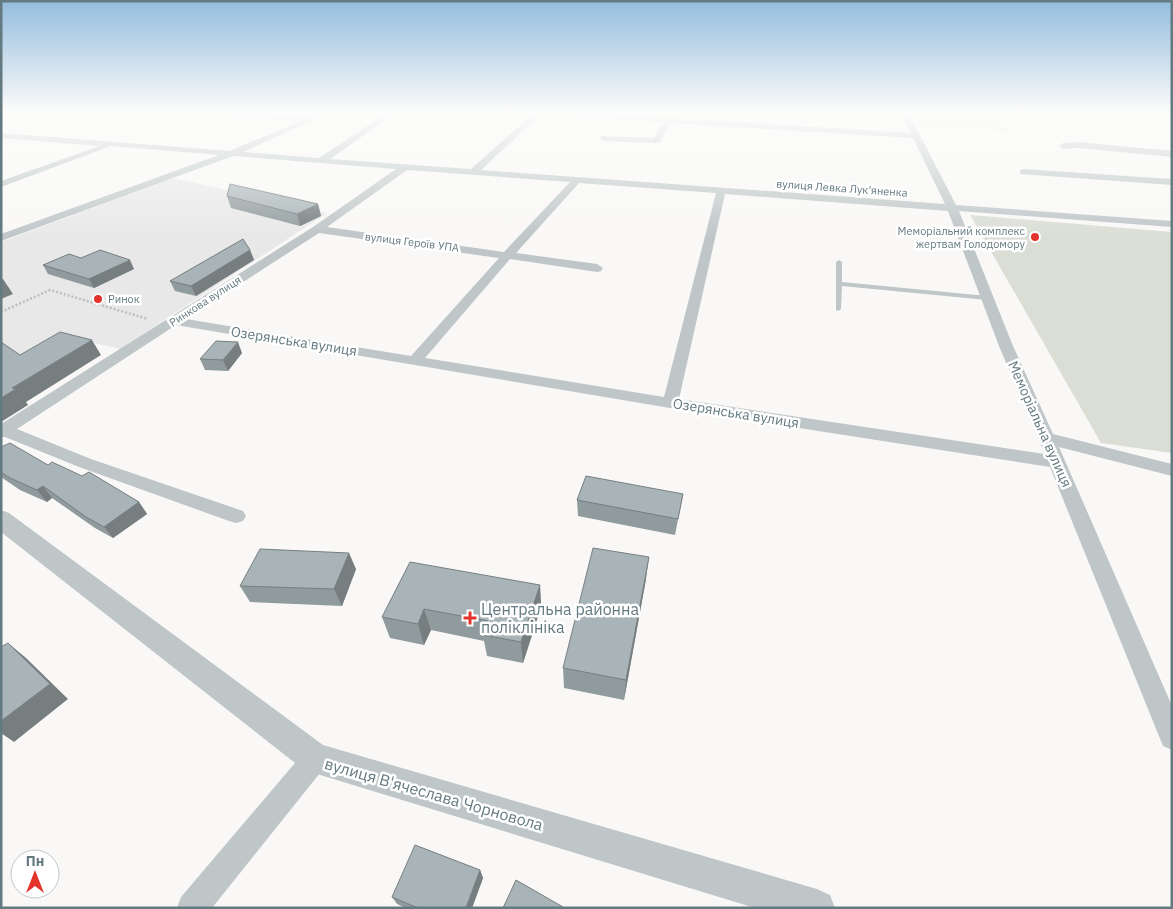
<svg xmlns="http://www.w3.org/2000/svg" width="1173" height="909" viewBox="0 0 1173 909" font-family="'IBM Plex Sans',sans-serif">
  <rect width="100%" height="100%" fill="#f9f8f6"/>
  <g fill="#e7e8e7">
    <path d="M916,112h77l17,19 -86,-4z"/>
    <path d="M173,178l154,35 -207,136 -44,-10 -75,41v-138z"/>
  </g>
  <path fill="#daded5" d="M970,215l202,17v221l-71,-10z"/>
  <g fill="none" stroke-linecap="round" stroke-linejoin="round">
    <path stroke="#babec0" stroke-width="2.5" stroke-dasharray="2 2" stroke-linecap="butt" d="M1,312l49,-22 98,29"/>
    <path fill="#bfc6c8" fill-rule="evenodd" d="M839,260l3,2v20l145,14 3,2 -3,2 -145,-14 -1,23 -3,2 -2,-1v-48z"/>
    <g fill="#bfc6c8" fill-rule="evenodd">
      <path d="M198,112h36l76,5 11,-5h10l-88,40 76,6 69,-46h9l-67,47 141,10 64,-57h37l339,21 -11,-21h8l48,93 216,16v6l-213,-16 54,135 40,88 119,30v12l-113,-29 113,259v44l-9,-4 -113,-279 -380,-59 -494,-83 -159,104 74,30 152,52 3,5 -3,5 -7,2 -7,-2 -150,-54 -74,-30h-4v-13l312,-197 83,-58 -163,-13 -232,85v-7l218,-79 -108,-9 -110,41v-6l99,-35 -99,-8v-5l229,18 70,-30 -98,-7zM541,114l121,8 -8,16 -53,-2v4l3,1 56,2 10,-20 243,15 32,66 -464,-34zM407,170l163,12 -66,70 -177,-25zM579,183l137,10 -52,204 -239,-39 85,-99 87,13 4,-1 2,-3 -6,-4 -81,-11zM725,194l223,17 51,135 46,108 -366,-55zM319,233l180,25 -88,98 -225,-37z"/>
      <path d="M1078,142l94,9v6l-94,-9 -15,1 -4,-3 4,-3z"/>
      <path d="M1023,169l149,10v6l-152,-11v-4z"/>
      <path d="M315,746l9,4 4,9 -4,9 -112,140h-35l4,-11 125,-147z"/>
    </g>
    <path fill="#bfc6c8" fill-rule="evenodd" d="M1,510l8,3 314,232 494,144 13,6 5,13h-80l-451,-138 -303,-238z"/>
  </g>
  <g fill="#909b9d">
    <path d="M227,196l91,8 3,12 -21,10 -69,-18z"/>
    <path d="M250,250l4,10 -58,36 -21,-5 -5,-10z"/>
    <path d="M81,258l53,11 -40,19 -46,-14 -5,-9z"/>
    <path d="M242,353l-14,18 -23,-1 -5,-11z"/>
    <path d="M1,447l47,18 91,37 8,12 -34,24 -18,-10 -43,-30 -5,4 -27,-12 -19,-13z"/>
    <path d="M683,494l-8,41 -97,-19 -1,-16z"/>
    <path d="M356,569l-14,37 -92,-4 -10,-16z"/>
    <path d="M646,579l-22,121 -60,-12 -1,-20z"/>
    <path d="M540,585l1,22 -18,56 -36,-7 -3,-15 -53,-11 -7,15 -34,-7 -8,-21z"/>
    <path d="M480,870l3,8 -11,30h-66l-9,-4 -5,-7z"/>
  </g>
  <g fill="#767e80">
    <path d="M318,204l3,12 -21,10 -3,-12z"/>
    <path d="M250,250l4,10 -58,36 -5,-10z"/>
    <path d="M130,260l4,9 -40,19 -5,-9z"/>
    <path d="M1,279h2l10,15 -12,5z"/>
    <path d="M92,340l9,15 -75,47 2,3 -27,17v-24l11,-10z"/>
    <path d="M238,342l4,11 -14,18 -5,-11z"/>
    <path d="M43,486l9,12 -5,4 -10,-12z"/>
    <path d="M139,502l8,12 -34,24 -9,-11z"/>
    <path d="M349,553l7,16 -14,37 -8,-17z"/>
    <path d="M649,557l-3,22 -22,121 2,-20z"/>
    <path d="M540,585l1,22 -18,56 -2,-21z"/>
    <path d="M424,609l7,21 -7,15 -6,-21z"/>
    <path d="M8,643l18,15 42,41 -54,43 -13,-9v-12z"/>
    <path d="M480,870l3,8 -11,30h-6z"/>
  </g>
  <g fill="#a8b4b7" stroke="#767e80">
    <path d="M230,184l88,20 -21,10 -70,-18z"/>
    <path d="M243,239l7,11 -59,36 -21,-5z"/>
    <path d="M100,250l30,10 -41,19 -46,-14 26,-11 12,4z"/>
    <path d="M60,332l32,8 -80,48 4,1 -15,9v-56l19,13z"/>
    <path d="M216,341l22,1 -15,18 -23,-1z"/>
    <path d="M10,443l38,22 4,-3 30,14 7,-4 50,30 -35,25 -18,-10 -43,-31 -6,4 -27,-12 -9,-6v-25z"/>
    <path d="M586,476l97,18 -5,25 -101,-19z"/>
    <path d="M593,548l56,9 -23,123 -63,-12z"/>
    <path d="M260,549l89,4 -15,36 -94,-3z"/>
    <path d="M410,562l130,23 -19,57 -38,-7 5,-14 -64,-12 -6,15 -36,-7z"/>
    <path d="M8,643l42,41 -49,37v-74z"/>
    <path d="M415,845l65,25 -14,38h-48l-26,-11z"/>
    <path d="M516,880l47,27v1h-60z"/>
  </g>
  <linearGradient id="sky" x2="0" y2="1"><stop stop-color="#94bcdc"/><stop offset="0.47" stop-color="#fcfcfb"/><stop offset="1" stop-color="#fcfcfb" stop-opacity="0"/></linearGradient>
  <rect width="1173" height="239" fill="url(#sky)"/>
  <g fill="#e3332b" stroke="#fff" stroke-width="2">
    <circle cx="1035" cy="237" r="5"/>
    <circle cx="98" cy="299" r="5"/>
    <path d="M467.5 610.5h5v5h5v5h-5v5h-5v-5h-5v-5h5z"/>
  </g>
  <g text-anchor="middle" stroke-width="5" stroke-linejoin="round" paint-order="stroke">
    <g font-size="11" fill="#647a81" stroke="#fff">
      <text transform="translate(842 188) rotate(4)" y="4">вулиця Левка Лук'яненка</text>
      <text transform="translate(412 242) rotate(7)" y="4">вулиця Героїв УПА</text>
      <text transform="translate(205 301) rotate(-33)" y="4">Ринкова вулиця</text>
    </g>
    <g font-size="11" fill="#647a81" stroke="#fff" text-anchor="end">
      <text x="1025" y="235">Меморіальний комплекс<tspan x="1025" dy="13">жертвам Голодомору</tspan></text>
      <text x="108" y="303" text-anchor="start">Ринок</text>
    </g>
    <g font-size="14" fill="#647a81" stroke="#fff">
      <text transform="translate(294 341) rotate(9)" y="5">Озерянська вулиця</text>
      <text transform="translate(736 413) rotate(9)" y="5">Озерянська вулиця</text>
      <text transform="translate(1040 424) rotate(66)" y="5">Меморіальна вулиця</text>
    </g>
    <g font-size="16" fill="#647a81" stroke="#fff" text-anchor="start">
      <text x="481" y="615">Центральна районна<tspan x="481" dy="18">поліклініка</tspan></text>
    </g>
    <g font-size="16" fill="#647a81" stroke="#fff">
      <text transform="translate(434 794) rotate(16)" y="6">вулиця В'ячеслава Чорновола</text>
    </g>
  </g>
  <rect width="1173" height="909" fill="none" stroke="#647a81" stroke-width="5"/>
  <g transform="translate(35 874)"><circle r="24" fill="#ffffff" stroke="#c1cacd"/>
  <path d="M0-4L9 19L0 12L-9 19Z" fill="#e3332b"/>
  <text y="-8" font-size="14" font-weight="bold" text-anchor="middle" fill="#647a81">Пн</text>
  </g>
</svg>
